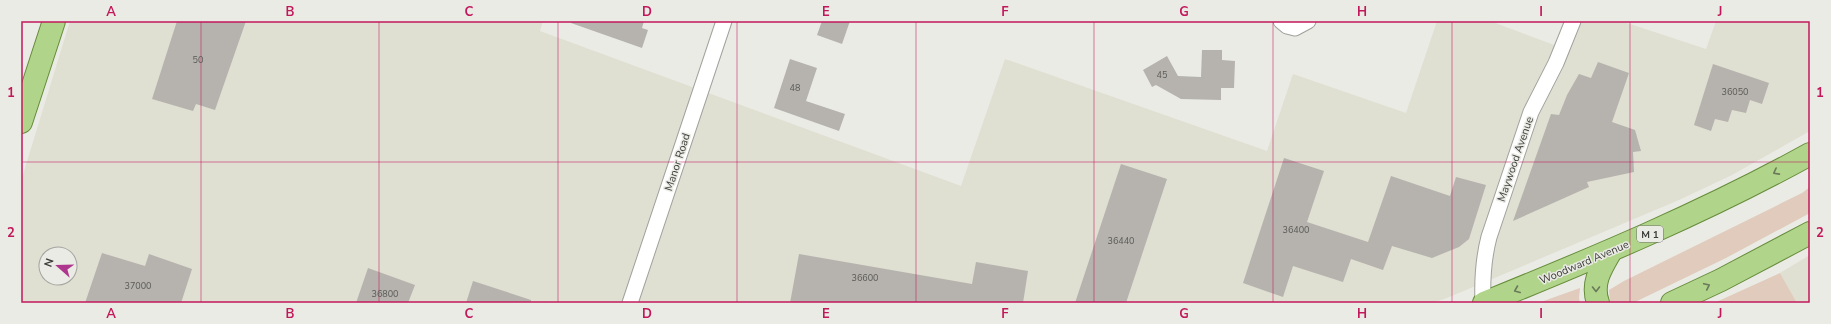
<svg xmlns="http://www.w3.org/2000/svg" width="1831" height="324" viewBox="0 0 1831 324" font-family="'Nunito Sans',sans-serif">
  <rect width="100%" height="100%" fill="#ebebe5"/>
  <g fill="#dfdfd2" fill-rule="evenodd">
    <path d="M70,21h473l-3,10 421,155 44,-127 262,92 26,-77 113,39 31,-92h53l80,30 12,-30h39l85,28 10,-28h94v110l-78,44 -53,25 -232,98 -15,5h-1411v-122zM46,254h24v24h-24z"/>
    <path d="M1810,255v48h-13l-17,-30z"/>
  </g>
  <g fill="#e0cbbc">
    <path d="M1810,187v26l-84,45 -93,45h-23l-1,-13 15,-9 178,-88z"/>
    <path d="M1780,273l17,30h-83z"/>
    <path d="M1580,288l-1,10 1,5h-42z"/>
  </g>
  <g fill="#b6b3ae">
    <path d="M177,21h69l-31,89 -19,-6 -3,7 -41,-12z"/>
    <path d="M571,21h73l-2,7 6,2 -6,18 -71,-25z"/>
    <path d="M822,21h28l-8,23 -25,-9z"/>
    <path d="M1202,50h20v10l13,1 -1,27h-13v12l-40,-1 -25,-14 -4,2 -9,-17 24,-14 11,20 23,1z"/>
    <path d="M790,59l27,9 -11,33 39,13 -6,17 -65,-23z"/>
    <path d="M1598,62l31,11 -17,49 23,8 6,21 -8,1 1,20 -47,10 2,5 -76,34 38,-107 8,1 8,-20 12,-21 12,4z"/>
    <path d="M1713,64l56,19 -7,21 -12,-4 -4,13 -14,-3 -4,12 -13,-3 -4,12 -17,-6z"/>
    <path d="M1284,158l40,13 -17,51 61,20 23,-66 59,20 6,-19 30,8 -17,54 -10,8 -27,11 -40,-12 -9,24 -32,-11 -8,23 -50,-16 -10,31 -40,-14z"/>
    <path d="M1121,164l46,15 -41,124h-51z"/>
    <path d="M102,253l43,13 4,-12 43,15 -11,34h-96z"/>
    <path d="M799,254l173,30 4,-22 52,9 -5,32h-233z"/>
    <path d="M368,268l47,17 -7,18h-52z"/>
    <path d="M473,281l58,19v3h-65z"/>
  </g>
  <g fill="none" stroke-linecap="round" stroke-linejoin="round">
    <defs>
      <g id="street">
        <path d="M1281,21l6,5 8,2 13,-7"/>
        <path d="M630,303l94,-282"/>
        <path d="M1483,303c-1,-24 0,-43 6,-66l42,-125 25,-49 17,-42"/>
      </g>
      <g id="primary">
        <path d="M21,122l33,-101"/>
        <path d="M1484,303c111,-45 221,-91 326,-149"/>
        <path d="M1598,303c-7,-20 3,-35 13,-52"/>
        <path d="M1672,303l49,-23 89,-47"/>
      </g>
    </defs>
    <use href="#street" stroke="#a1a19c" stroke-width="17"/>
    <use href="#primary" stroke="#668c3b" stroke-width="24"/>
    <use href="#street" stroke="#fff" stroke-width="15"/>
    <use href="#primary" stroke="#b0d489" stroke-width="22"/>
  </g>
  <defs><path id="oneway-chevron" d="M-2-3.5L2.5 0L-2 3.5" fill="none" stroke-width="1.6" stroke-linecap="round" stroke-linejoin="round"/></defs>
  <g stroke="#6a795a">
    <use href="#oneway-chevron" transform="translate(1776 172) rotate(152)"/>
    <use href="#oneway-chevron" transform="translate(1707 286) rotate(-25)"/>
    <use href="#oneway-chevron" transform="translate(1596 289) rotate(90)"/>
    <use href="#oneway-chevron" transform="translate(1517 290) rotate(158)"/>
  </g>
  <path fill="none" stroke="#c2185b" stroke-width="1" stroke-opacity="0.55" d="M201,21v282M379,21v282M558,21v282M737,21v282M916,21v282M1094,21v282M1273,21v282M1452,21v282M1630,21v282M21,162h1789"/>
  <g text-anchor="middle" stroke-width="3" stroke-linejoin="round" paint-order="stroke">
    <g font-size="9" fill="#5a5a57">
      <text x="198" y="63">50</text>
      <text x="1162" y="78">45</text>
      <text x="795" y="91">48</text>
      <text x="1735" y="95">36050</text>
      <text x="1296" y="233">36400</text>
      <text x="1121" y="244">36440</text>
      <text x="865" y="281">36600</text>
      <text x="138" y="289">37000</text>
      <text x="385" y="297">36800</text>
    </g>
    <rect fill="#ebebe5" stroke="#70706d" stroke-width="1" x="1637" y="226" width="26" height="16" rx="3"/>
    <g font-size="10" font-weight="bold" fill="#3c3c3a">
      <text x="1650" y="238">M 1</text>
    </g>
    <g font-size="11" fill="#3c3c3a" stroke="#ebebe5">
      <text transform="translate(1515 159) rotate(-71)" y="4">Maywood Avenue</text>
      <text transform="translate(677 162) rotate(-72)" y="4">Manor Road</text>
      <text transform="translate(1584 262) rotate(-23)" y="4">Woodward Avenue</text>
    </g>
  </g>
  <rect width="1831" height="324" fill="none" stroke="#ebebe5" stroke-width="44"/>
  <g transform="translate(58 266) rotate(290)"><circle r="19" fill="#ebebe5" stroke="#a5a5a1"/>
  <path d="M0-3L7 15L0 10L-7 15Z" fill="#ae378d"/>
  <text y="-6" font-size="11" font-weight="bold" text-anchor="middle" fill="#3c3c3a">N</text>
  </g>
  <rect x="22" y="22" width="1787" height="280" fill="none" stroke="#c2185b" stroke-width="1.5"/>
  <g font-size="13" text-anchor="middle" font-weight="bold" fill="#c2185b">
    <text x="111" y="16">A</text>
    <text x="290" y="16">B</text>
    <text x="469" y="16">C</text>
    <text x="647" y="16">D</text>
    <text x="826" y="16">E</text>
    <text x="1005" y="16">F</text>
    <text x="1184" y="16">G</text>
    <text x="1362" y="16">H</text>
    <text x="1541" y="16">I</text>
    <text x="1720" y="16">J</text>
    <text x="11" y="97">1</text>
    <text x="1820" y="97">1</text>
    <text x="11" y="237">2</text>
    <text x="1820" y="237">2</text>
    <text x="111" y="318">A</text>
    <text x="290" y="318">B</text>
    <text x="469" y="318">C</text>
    <text x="647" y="318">D</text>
    <text x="826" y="318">E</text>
    <text x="1005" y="318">F</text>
    <text x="1184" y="318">G</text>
    <text x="1362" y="318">H</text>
    <text x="1541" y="318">I</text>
    <text x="1720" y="318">J</text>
  </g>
</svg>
